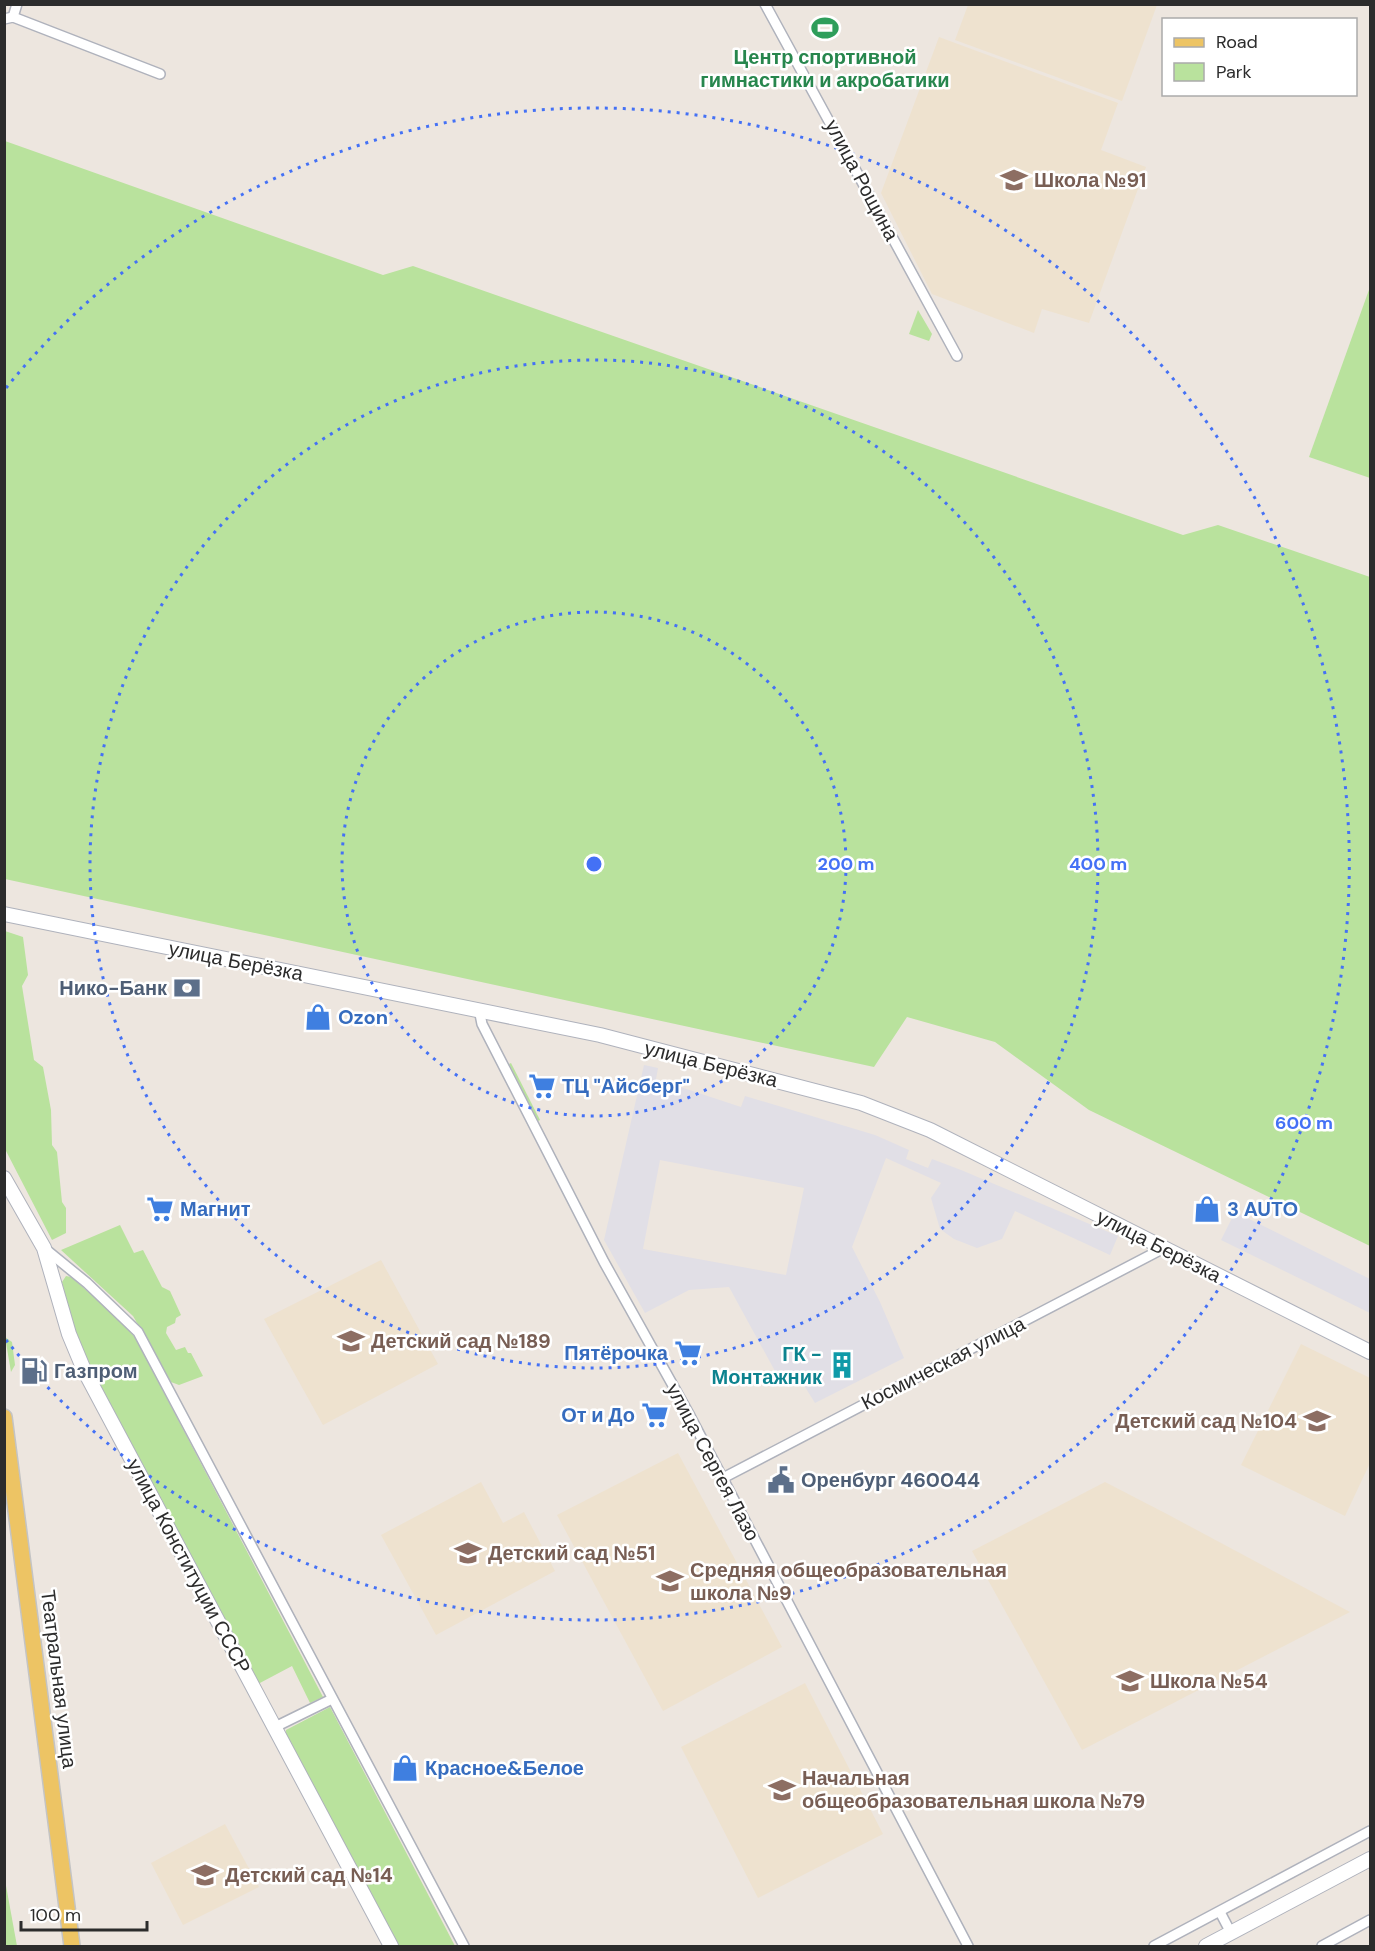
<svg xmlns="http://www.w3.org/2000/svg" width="1375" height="1951" viewBox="0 0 1375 1951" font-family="'DM Sans',sans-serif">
  <rect width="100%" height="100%" fill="#ede6df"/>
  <g fill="#e1dfe6" fill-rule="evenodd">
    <path d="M644,1065l14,3 -2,11 85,28 4,-11 130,39 34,15 -3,9 22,9 4,-9 29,11 157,66 -8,19 -95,-44 -13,28 -25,9 -23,-9 -14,-10 -9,-31 10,-15 -55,-25 -34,89 28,55 24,56 -89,45 -18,-29 -16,8 -52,-95 -40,3 -44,23 -41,-73zM660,1160l144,28 -18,87 -143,-26z"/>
    <path d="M1235,1212l135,67v34l-149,-73z"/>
  </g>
  <g fill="#eee2cf">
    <path d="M968,5l189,-1v1l-35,96 -167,-61z"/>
    <path d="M939,37l179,66 -17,47 45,17 -57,156 -47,-14 -8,24 -102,-39 -51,-101z"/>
    <path d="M381,1260l57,104 -115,61 -59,-106z"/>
    <path d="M1301,1344l69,34v85l-25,53 -104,-51z"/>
    <path d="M678,1453l104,194 -119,64 -106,-196z"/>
    <path d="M481,1482l22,41 21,-11 31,59 -119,64 -55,-100z"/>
    <path d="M1105,1482l60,31 185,99 -268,138 -110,-199z"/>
    <path d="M805,1683l78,151 -125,64 -77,-151z"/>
    <path d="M225,1824l34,63 -76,38 -32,-62z"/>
  </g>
  <g fill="#b9e29d">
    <path d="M5,141l378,134 30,-9 770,269 35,-10 152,52v669l-281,-136 -94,-68 -88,-25 -33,50 -869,-188z"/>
    <path d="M1370,287v191l-61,-21z"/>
    <path d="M918,310l14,24 -3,7 -20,-7z"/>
    <path d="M5,931l18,6 5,38 -6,11 12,74 9,7 8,43 1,35 5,7 5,50 4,6v25l-14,7 -47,-91z"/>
    <path d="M511,1063l29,57 -2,1 -29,-57z"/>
    <path d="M120,1225l14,28 9,-3 19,37 8,4 11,24 -5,3 -1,5 -8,4 -1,6 10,17 9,-3 3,6h3l12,23 -24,9 -8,-3 -38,-66 -72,-66z"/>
    <path d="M66,1276l5,1 50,43 15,19 187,358 -13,6 -18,-37 -34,18 -182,-345 -14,-57z"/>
    <path d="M5,1337l7,5 3,23 -4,7z"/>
    <path d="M330,1707l125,239h-57l-112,-209v-7z"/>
    <path d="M4,1880h1l12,66h-12z"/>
  </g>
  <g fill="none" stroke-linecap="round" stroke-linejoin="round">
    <defs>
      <g id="street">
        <path d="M765,4l192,352"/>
        <path d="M13,17l4,-13"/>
        <path d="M4,19l9,-2 147,57"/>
        <path d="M479,1009l3,15 122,238 86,154 278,530"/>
        <path d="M44,1248l43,35 51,49 326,614"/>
        <path d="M723,1478l441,-230"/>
        <path d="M275,1727l57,-28"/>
        <path d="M1220,1912l11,21"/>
        <path d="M1154,1946l216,-115"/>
        <path d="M1322,1946l48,-26"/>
      </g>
      <g id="secondary">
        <path d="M4,914l596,121 261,68 69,27 440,222"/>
        <path d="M4,1178l40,70 25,86 15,36 307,576"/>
        <path d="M1206,1946l164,-87"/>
      </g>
      <path id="primary" d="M4,1417l68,529"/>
    </defs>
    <use href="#street" stroke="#afb2bc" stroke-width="12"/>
    <use href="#secondary" stroke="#afb2bc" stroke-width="16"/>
    <use href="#primary" stroke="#c4c4c4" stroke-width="18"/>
    <use href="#street" stroke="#fff" stroke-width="9"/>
    <use href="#secondary" stroke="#fff" stroke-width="14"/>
    <use href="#primary" stroke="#edc464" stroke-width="15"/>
  </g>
  <g fill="none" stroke="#4471f5" stroke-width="3" stroke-dasharray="3 6">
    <circle cx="594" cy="864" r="252"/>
    <circle cx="594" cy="864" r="504"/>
    <path d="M6 388A756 756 0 1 1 6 1340"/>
  </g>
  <defs>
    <symbol id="stadium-bare" viewBox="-9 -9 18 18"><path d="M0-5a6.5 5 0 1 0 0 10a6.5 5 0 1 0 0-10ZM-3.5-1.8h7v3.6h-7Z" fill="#2e9e5b" stroke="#fff" stroke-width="2.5" paint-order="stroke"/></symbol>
    <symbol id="school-bare" viewBox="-9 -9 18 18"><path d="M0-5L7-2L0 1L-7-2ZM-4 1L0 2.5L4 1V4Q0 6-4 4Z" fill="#8d6e63" stroke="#fff" stroke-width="2.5" paint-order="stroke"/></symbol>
    <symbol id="bank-bare" viewBox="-9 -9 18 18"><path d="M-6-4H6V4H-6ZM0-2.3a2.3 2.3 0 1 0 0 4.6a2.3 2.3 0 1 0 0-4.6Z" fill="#5c6f8a" stroke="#fff" stroke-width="2.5" paint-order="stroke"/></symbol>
    <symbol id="shop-bare" viewBox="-9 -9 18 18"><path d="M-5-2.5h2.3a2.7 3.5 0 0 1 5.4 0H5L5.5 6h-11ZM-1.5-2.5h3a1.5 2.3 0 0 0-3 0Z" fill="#3f7fe0" stroke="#fff" stroke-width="2.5" paint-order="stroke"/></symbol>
    <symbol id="supermarket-bare" viewBox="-9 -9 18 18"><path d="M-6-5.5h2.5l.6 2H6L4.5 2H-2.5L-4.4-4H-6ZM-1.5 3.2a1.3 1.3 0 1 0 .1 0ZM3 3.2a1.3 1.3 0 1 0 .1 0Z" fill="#3f7fe0" stroke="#fff" stroke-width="2.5" paint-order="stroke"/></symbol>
    <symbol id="building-bare" viewBox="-9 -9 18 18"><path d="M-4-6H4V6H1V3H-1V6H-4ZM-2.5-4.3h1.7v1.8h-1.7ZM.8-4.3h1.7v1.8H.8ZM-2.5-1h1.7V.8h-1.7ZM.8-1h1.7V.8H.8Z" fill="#0f9aa8" stroke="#fff" stroke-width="2.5" paint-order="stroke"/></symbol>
    <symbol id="fuel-bare" viewBox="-9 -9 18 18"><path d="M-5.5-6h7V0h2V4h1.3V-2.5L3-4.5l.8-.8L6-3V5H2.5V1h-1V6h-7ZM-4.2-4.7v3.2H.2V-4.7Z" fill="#5c6f8a" stroke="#fff" stroke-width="2.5" paint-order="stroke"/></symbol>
    <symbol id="civic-bare" viewBox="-9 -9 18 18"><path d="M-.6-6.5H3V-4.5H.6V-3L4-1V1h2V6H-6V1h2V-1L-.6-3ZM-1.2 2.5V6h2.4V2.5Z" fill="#5c6f8a" stroke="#fff" stroke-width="2.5" paint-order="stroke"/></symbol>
  </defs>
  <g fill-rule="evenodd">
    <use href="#stadium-bare" x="806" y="9" width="38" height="38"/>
    <use href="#school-bare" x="995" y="161" width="38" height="38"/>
    <use href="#bank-bare" x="168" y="969" width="38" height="38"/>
    <use href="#shop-bare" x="299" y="998" width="38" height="38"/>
    <use href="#supermarket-bare" x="523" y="1067" width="38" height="38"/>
    <use href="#supermarket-bare" x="141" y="1190" width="38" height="38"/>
    <use href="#shop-bare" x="1188" y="1190" width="38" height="38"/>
    <use href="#school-bare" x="332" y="1322" width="38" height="38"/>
    <use href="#supermarket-bare" x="669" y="1334" width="38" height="38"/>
    <use href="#building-bare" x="823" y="1346" width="38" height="38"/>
    <use href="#fuel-bare" x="15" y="1352" width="38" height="38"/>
    <use href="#supermarket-bare" x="636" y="1396" width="38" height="38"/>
    <use href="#school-bare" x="1298" y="1402" width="38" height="38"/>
    <use href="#civic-bare" x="762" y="1461" width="38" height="38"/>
    <use href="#school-bare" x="449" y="1534" width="38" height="38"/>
    <use href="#school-bare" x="651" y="1562" width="38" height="38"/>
    <use href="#school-bare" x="1111" y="1662" width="38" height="38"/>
    <use href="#shop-bare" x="386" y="1749" width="38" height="38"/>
    <use href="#school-bare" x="763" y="1771" width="38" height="38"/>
    <use href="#school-bare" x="186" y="1856" width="38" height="38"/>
  </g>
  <g text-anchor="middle" stroke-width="5" stroke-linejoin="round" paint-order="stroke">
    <g font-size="20" font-weight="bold" fill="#27864d" stroke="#fff">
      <text x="825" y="64">Центр спортивной<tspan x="825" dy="23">гимнастики и акробатики</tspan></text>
    </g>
    <g font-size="20" fill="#2c2c2c" stroke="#fff">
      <text transform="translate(862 180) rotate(62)" y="7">улица Рощина</text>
      <text transform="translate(236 961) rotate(11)" y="7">улица Берёзка</text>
      <text transform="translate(711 1064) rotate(14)" y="7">улица Берёзка</text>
      <text transform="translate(1159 1246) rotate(27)" y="7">улица Берёзка</text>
      <text transform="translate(943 1363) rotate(-27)" y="7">Космическая улица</text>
      <text transform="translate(713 1462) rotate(62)" y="7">улица Сергея Лазо</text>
      <text transform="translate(189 1566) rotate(62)" y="7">улица Конституции СССР</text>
      <text transform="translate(59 1679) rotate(83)" y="7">Театральная улица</text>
    </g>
    <g font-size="20" font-weight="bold" fill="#785e54" stroke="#fff" text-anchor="start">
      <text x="1034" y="187">Школа №91</text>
      <text x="371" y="1348">Детский сад №189</text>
      <text x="1297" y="1428" text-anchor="end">Детский сад №104</text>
      <text x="488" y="1560">Детский сад №51</text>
      <text x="690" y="1577">Средняя общеобразовательная<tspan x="690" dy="23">школа №9</tspan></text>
      <text x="1150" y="1688">Школа №54</text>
      <text x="802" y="1785">Начальная<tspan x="802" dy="23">общеобразовательная школа №79</tspan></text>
      <text x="225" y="1882">Детский сад №14</text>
    </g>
    <g font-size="20" font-weight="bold" fill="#4e5e75" stroke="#fff" text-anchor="start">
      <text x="167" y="995" text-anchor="end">Нико-Банк</text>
      <text x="54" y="1378">Газпром</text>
      <text x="801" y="1487">Оренбург 460044</text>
    </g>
    <g font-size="20" font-weight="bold" fill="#366cbe" stroke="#fff" text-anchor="start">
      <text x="338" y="1024">Ozon</text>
      <text x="562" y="1093">ТЦ "Айсберг"</text>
      <text x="180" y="1216">Магнит</text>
      <text x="1227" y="1216">3 AUTO</text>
      <text x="668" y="1360" text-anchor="end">Пятёрочка</text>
      <text x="635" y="1422" text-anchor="end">От и До</text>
      <text x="425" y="1775">Красное&amp;Белое</text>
    </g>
    <g font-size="20" font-weight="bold" fill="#0d838f" stroke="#fff" text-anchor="end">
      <text x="822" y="1361">ГК -<tspan x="822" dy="23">Монтажник</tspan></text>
    </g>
  </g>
  <circle cx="594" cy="864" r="9" fill="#4471f5" stroke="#fff" stroke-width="3"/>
  <g font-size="18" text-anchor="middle" font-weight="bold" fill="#4471f5" stroke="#fff" stroke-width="5" stroke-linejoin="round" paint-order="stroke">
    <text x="846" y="870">200 m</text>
    <text x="1098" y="870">400 m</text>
    <text x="1304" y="1129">600 m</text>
  </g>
  <rect width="1375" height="1951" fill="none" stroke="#2c2c2c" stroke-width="12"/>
  <rect x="1162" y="18" width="195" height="78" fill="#ffffff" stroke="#ababab" stroke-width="1.5"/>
  <rect x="1174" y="38" width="30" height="9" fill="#edc464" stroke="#ababab" stroke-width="1.5"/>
  <text x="1216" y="48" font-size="18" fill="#2c2c2c">Road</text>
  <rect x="1174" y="63" width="30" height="18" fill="#b9e29d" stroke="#ababab" stroke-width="1.5"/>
  <text x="1216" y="78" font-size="18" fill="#2c2c2c">Park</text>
  <path d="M21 1921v9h126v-9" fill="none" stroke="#2c2c2c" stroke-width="3"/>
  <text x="30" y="1921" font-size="18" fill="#2c2c2c" stroke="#ffffff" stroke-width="4.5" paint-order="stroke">100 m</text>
</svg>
